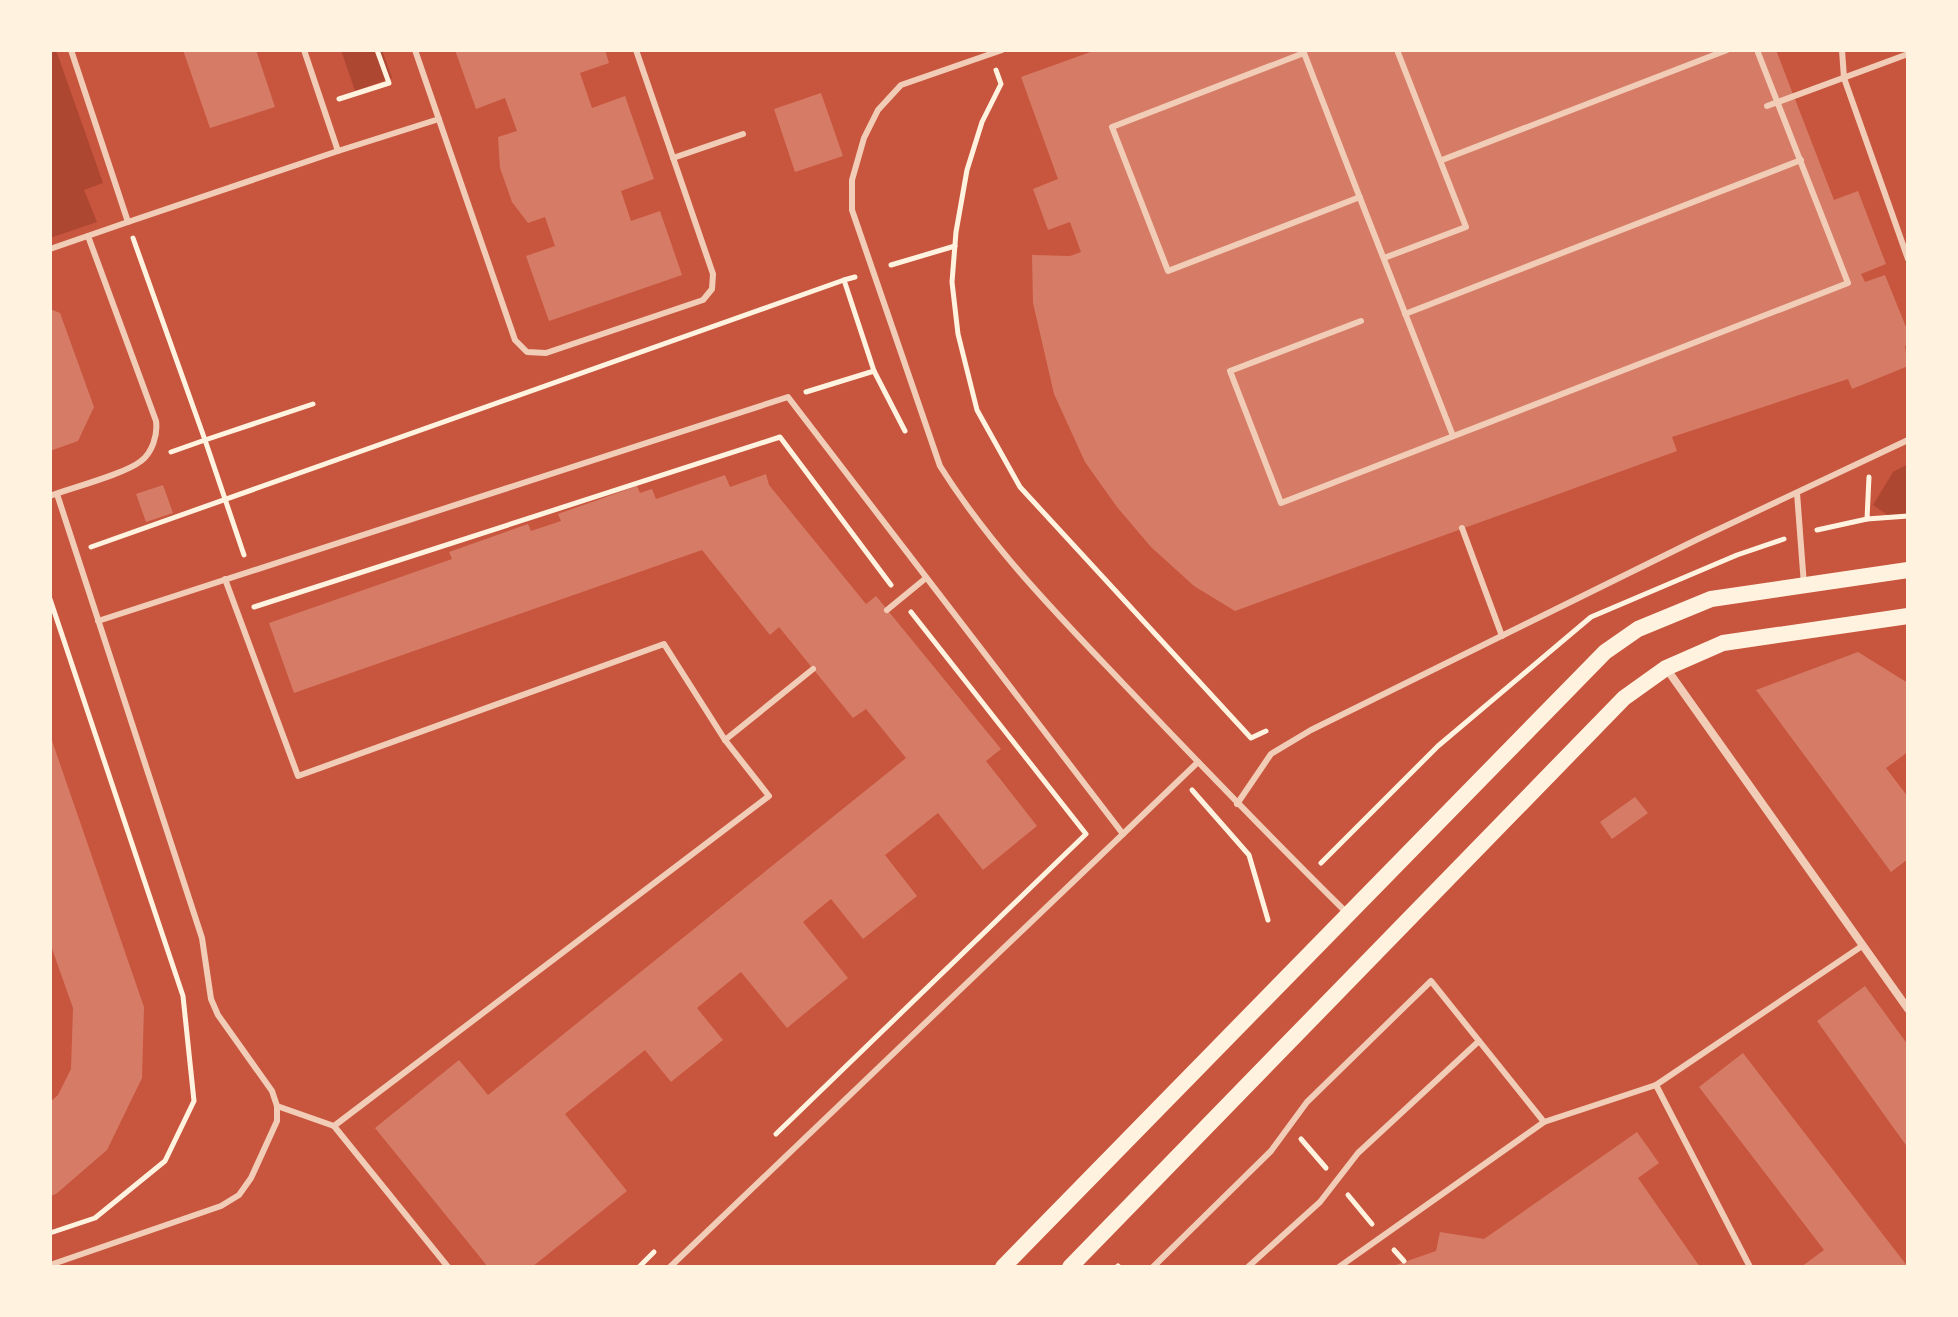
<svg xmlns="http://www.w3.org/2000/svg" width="1958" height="1317" viewBox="0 0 1958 1317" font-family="'IBM Plex Sans',sans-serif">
  <rect width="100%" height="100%" fill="#c8553d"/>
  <g fill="#ae4732">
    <path d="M50,50h6l47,133 -19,7 13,32 -47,16z"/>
    <path d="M341,50h41l10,28 -37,13z"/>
    <path d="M1908,464v50l-19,2 -16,-11 20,-33z"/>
  </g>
  <g fill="#d67c66">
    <path d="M183,50h73l19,57 -65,21z"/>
    <path d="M455,50h150l4,13 -29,10 12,35 33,-12 29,83 -33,12 10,30 29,-10 22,64 -133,46 -23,-65 29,-10 -10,-29 -17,6 -16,-21 -12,-34 -2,-31 19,-6 -12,-33 -29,11z"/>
    <path d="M1096,50h680l58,150 24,-9 28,73 -25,10 4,8 20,-7 23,57v13l-3,1 3,20 -56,23 -4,-10 -176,58 5,14 -442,160 -41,-25 -43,-39 -34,-40 -32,-45 -31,-68 -21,-91 -1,-48 38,1 11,-4 -11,-30 -22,8 -15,-41 25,-10 -37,-102z"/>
    <path d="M821,93l22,63 -48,16 -21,-63z"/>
    <path d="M50,309l10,4 34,94 -16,34 -28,10z"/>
    <path d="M766,474l3,11 97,119 10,-8 125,153 -15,12 51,65 -54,44 -45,-57 -53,42 32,41 -54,43 -32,-40 -28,23 45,56 -61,50 -46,-56 -44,36 26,32 -52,42 -26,-32 -80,64 62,77 -95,76h-44l-113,-139 84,-68 29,35 418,-337 -40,-49 -13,9 -74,-91 -9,8 -68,-85 -408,143 -25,-70 183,-64 -3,-7 79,-28 3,7 30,-10 -3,-7 79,-28 3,7 12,-4 4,10 69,-24 5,12z"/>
    <path d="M163,485l10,28 -27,9 -10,-28z"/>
    <path d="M1858,652l50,31v69l-22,16 22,29v62l-17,13 -135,-182z"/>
    <path d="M50,735l94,272 -2,71 -35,72 -51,44 -6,2v-94l8,-7 13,-26 2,-61 -23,-65z"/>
    <path d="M1635,797l13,16 -36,26 -12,-17z"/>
    <path d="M1865,986l43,59v103l-91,-127z"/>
    <path d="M1743,1053l165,214h-107l23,-17 -125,-163z"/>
    <path d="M1637,1132l22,31 -21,15 62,89h-310l46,-16 4,-19 44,7z"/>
  </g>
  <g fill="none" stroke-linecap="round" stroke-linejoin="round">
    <g stroke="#fff3e0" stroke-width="5">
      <path d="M996,70l5,14 -19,38 -15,48 -11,62 -4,50 6,52 19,76 43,77 231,251 15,-7"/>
      <path d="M339,99l50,-16 -12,-33"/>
      <path d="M133,238l72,202 -34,12"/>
      <path d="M891,265l64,-19"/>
      <path d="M855,277l-11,3 30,91 31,60"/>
      <path d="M806,392l68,-21"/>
      <path d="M1869,477l-2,42 41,-3"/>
      <path d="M1817,530l50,-11"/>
      <path d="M91,547l753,-267"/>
      <path d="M244,555l-39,-115 108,-36"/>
      <path d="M50,599l133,397 11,105 -29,60 -70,57 -45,15"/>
      <path d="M254,607l526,-170 111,148"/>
      <path d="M1192,790l57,65 19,65"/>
      <path d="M1321,863l117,-117 153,-129 146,-62 47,-16"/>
      <path d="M776,1134l310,-300 -175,-222"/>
      <path d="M1301,1139l25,29"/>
      <path d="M1348,1195l24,29"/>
      <path d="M1394,1250l10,11"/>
      <path d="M1118,1266l1,1"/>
      <path d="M639,1267l15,-15"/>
    </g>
    <g stroke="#f1ccb7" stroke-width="6">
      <path d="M415,50l100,290 12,12 19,1 157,-53 9,-11 1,-15 -77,-224"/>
      <path d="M1002,50l-101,35 -23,25 -14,28 -12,42v30l88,256c49,78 113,144 176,210 76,80 152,159 230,236"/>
      <path d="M1842,50l2,28 64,181"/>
      <path d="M1767,106l141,-52"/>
      <path d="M338,151l101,-32"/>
      <path d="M673,158l70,-24"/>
      <path d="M1442,160l285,-110"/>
      <path d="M1360,197l-192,74 -56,-144 192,-74c49,128 99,255 149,383"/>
      <path d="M128,222l210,-71 -34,-101"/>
      <path d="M50,249l78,-27 -57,-172"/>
      <path d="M1384,258l82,-31 -69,-177"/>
      <path d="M1405,314l396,-154"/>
      <path d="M1361,321l-131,50 51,132 567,-220 -91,-233"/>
      <path d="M1797,493l7,92"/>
      <path d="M50,496c21,-8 75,-22 91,-35 11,-8 17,-26 15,-40l-68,-185"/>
      <path d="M1462,528l40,108"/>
      <path d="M225,579l73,197 366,-132 61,96 44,56 -435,330 114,141"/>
      <path d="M887,610l39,-32"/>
      <path d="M98,621l690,-224 335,437 -453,433"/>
      <path d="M725,740l88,-71"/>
      <path d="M1237,804l34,-50 40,-24 387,-191 210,-99"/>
      <path d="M1123,834l75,-72"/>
      <path d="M1656,1085l94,182"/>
      <path d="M277,1106l57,20"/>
      <path d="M50,1265l171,-59 18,-11 12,-17 26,-57v-15l-5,-15 -54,-76 -7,-16 -9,-61 -145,-444"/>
      <path d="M1153,1267l118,-116 36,-49 124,-121 113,141"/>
      <path d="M1248,1267l72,-65 38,-49 121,-112"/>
      <path d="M1339,1267l205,-145 112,-37 206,-139"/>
    </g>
    <path stroke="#f1ccb7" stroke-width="8" d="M1666,668l242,341"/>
    <g stroke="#fff3e0" stroke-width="16">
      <path d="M1003,1267l602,-615 33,-23 73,-30 197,-29"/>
      <path d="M1070,1267l554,-569 42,-30 57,-25 185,-27"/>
    </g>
  </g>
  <rect width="1958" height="1317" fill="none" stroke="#fff3e0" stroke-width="104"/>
</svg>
